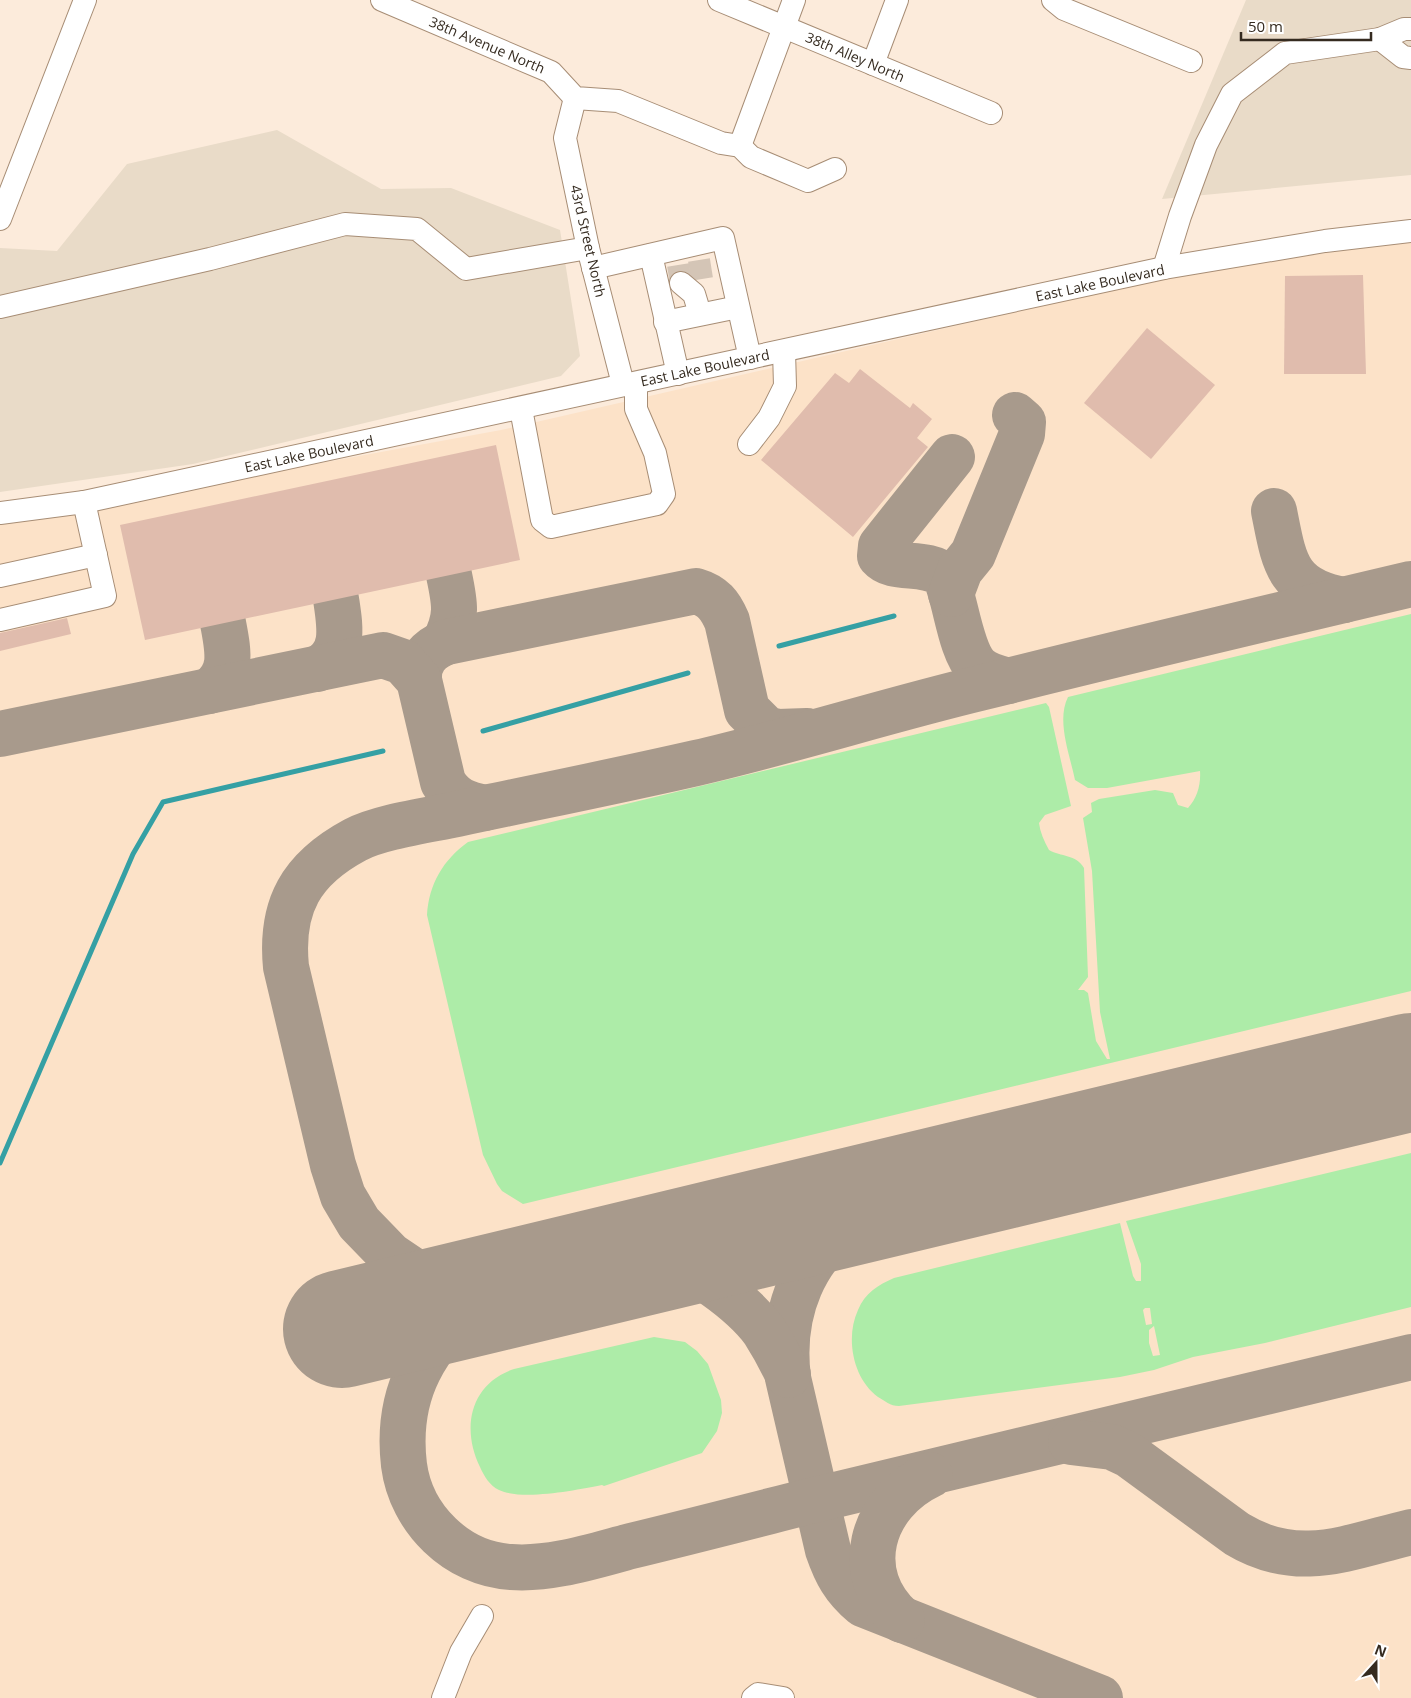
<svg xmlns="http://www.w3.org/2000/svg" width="1411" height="1698" viewBox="0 0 1411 1698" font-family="'Open Sans',sans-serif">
  <rect width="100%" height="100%" fill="#fcebdb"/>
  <path fill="#fce2c8" d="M1411,241v1457h-1411v-1184l98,-10 403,-74 689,-158z"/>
  <g fill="#e9dbc8">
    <path d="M1246,0h165v175l-249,24z"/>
    <path d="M277,130l104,59 70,-1 109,42 20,126 -19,20 -368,88 -193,28v-244l57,3 70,-87z"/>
  </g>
  <g fill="#adeca8" fill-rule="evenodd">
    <path d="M1411,614v377l-888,213 -21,-13 -5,-7 -14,-29 -56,-240c2,-31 16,-55 41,-73l578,-139 3,4 22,99 -26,9 -6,8c1,9 5,18 10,27 12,7 27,4 35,18l4,109 -10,13h6l4,3 8,48 11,18h3l-10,-47 -8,-141 -9,-53 9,-6 -1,-9 8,-4 56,-9 18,3 5,12 10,3c9,-10 13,-23 12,-37l-93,17h-19l-13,-8c-5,-25 -19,-59 -7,-83z"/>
    <path d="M1411,1153v154l-146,36 -72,14 -39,13 -34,7 -221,29c-9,0 -14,-5 -21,-9 -25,-18 -33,-59 -20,-87 7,-17 20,-25 36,-32l226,-55 13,53 3,5h5v-17l-15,-43zM1145,1308h5l2,16 -6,1 -3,-15zM1154,1326l6,29 -7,1 -4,-13v-13z"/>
    <path d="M654,1337l31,5 12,9 11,13 13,36 1,13 -5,18 -15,22 -98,33 -2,-1c-26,5 -79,16 -103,5 -9,-4 -15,-14 -19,-23 -19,-39 -10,-83 34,-98z"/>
  </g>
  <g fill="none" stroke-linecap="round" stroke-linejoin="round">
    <g stroke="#35a0a4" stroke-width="5">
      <path d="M779,646l115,-30"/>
      <path d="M483,731l205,-58"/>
      <path d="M0,1163l133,-309 30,-52 220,-51"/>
    </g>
    <g stroke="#a89a8c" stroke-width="46">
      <path d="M952,457l-71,89 -1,10c14,16 45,3 65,20 11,24 15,74 32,91 8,8 21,11 31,14"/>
      <path d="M1274,511c10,50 12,79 70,89"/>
      <path d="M951,594l9,-24 13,-16 49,-120 1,-12 -8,-7"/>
      <path d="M444,643c14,-26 11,-40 5,-68"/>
      <path d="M317,669c29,-14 23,-43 19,-70"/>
      <path d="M419,680c-1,-19 9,-31 28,-38l249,-51c17,5 24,14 31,30l20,89 19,19 12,3 29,-1"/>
      <path d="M209,691c25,-17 19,-41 14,-68"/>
      <path d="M0,734l383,-79 20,7 16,18 24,102c10,18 23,22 42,26"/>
      <path d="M911,1192c-17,8 -35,15 -51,25 -57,36 -80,96 -72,161l40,172c8,23 16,38 35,54l237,94"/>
      <path d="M659,1253c35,16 82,47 105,78 9,14 17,29 24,44"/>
      <path d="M478,1296c-51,49 -83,94 -74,169 7,54 53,99 107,102 40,3 82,-11 120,-21 58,-14 116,-29 175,-44 201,-50 403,-96 605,-145"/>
      <path d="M471,1298l-38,-14 -43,-29 -31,-32 -16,-27 -10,-31 -47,-198c-6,-61 15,-98 69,-127 24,-13 74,-20 102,-26 80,-17 160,-33 239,-51 95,-22 189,-52 284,-75 143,-36 287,-70 431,-104"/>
      <path d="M1071,1442l41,5 17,8 108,79c61,37 111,13 174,-2"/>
      <path d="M902,1620c-52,-46 -31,-117 28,-145"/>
    </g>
    <path stroke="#a89a8c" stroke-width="118" d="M342,1329l1069,-257"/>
  </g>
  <g fill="#e0bcad">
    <path d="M1363,275l3,99h-82l1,-98z"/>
    <path d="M1147,328l68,57 -64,74 -67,-56z"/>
    <path d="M860,369l50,39 3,-5 19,16 -15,19 11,9 -75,90 -92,-77 74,-87 14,10z"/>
    <path d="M496,445l24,115 -375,80 -25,-115z"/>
    <path d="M67,618l4,16 -71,17v-18z"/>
  </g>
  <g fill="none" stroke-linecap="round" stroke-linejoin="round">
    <g stroke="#d4c5b6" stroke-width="22" stroke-dasharray="22 11" stroke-linecap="butt">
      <path d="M699,260l3,19"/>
      <path d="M678,265l3,18"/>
    </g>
    <defs>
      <g id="minor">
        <path d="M382,0l169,72 24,26 43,3 103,42 19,3 11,11 57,24 27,-12"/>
        <path d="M719,0l272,113"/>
        <path d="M1053,0l11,9 127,52"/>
        <path d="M1380,39l23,18 8,1"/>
        <path d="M873,64l24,-64"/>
        <path d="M575,98l-10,40 23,110 35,136"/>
        <path d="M740,146l54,-146"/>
        <path d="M0,219l85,-219"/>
        <path d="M651,255l27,119"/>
        <path d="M593,268l130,-30 27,120"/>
        <path d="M1164,268l16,-52 26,-71 26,-51 53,-41 95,-14 24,-10h7"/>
        <path d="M681,283l13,11 6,20"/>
        <path d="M0,307l210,-48 135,-35 72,5 49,40 122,-21"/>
        <path d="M665,322l73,-15"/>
        <path d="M521,409l21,111 9,7 106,-23 7,-10 -9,-41 -19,-44v-25"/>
        <path d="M749,444l20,-26 16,-32 -1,-35"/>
        <path d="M0,513l84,-11 1080,-234 161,-27 86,-10"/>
        <path d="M0,576l96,-21"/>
        <path d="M0,620l105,-24 -21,-94"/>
        <path d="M443,1698l18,-46 21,-36"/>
        <path d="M753,1698l5,-4 25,4"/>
      </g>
    </defs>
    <use href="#minor" stroke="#a78d75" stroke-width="24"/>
    <use href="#minor" stroke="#fff" stroke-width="22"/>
  </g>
  <g text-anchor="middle" stroke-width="5" stroke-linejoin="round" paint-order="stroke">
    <g font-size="14" fill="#352b20" stroke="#fff">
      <text transform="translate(487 45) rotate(23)" y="5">38th Avenue North</text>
      <text transform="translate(855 57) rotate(23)" y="5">38th Alley North</text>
      <text transform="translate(588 241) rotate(77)" y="5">43rd Street North</text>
      <text transform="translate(1100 283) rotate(-12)" y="5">East Lake Boulevard</text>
      <text transform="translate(705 368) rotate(-12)" y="5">East Lake Boulevard</text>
      <text transform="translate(309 454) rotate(-12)" y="5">East Lake Boulevard</text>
    </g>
  </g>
  <g transform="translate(1376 1663) rotate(21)" stroke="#ffffff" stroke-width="4" paint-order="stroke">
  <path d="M0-4L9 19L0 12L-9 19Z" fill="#352b20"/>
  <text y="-8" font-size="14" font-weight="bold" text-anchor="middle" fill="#352b20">N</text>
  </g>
  <path d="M1241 32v8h130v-8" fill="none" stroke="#352b20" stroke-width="2.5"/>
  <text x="1248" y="32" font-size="15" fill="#352b20" stroke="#ffffff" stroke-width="4" paint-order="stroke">50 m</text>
</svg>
